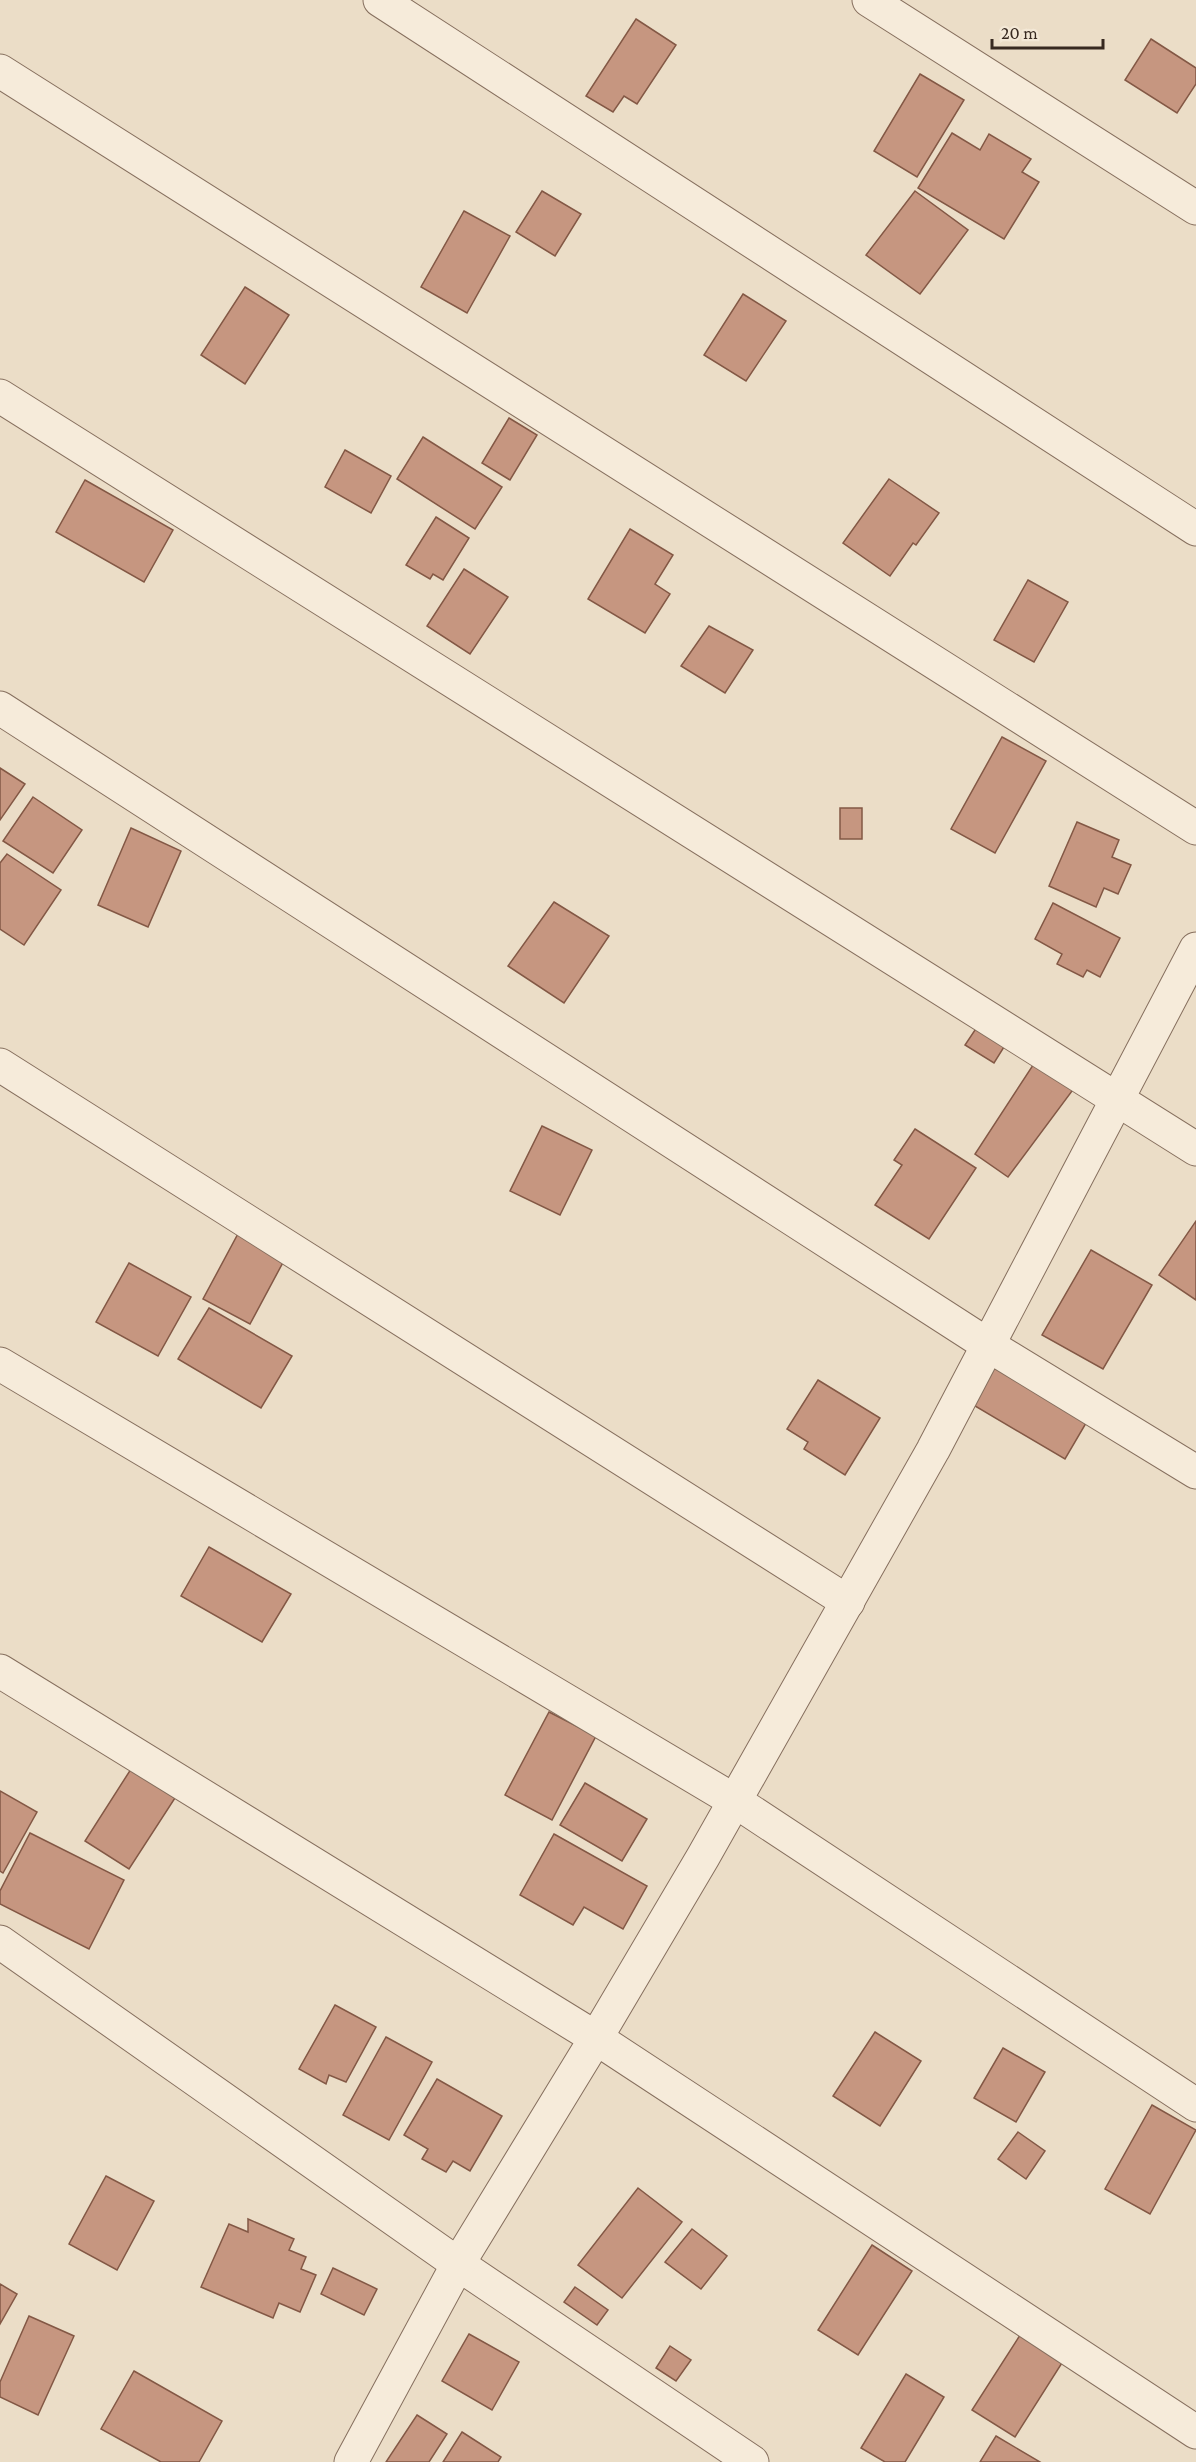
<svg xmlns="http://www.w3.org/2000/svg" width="1196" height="2462" viewBox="0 0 1196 2462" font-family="'Crimson Pro',serif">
  <rect width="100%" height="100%" fill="#ebddc7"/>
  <g fill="#c69680" stroke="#835845" stroke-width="1.5">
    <path d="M636,19l40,26 -39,59 -13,-8 -11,16 -27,-16z"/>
    <path d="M1151,39l45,29v16l-19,29 -52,-33z"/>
    <path d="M920,74l44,26 -47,77 -43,-26z"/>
    <path d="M952,133l28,17 9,-16 42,25 -9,13 17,10 -35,57 -86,-51z"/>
    <path d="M542,191l39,23 -26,42 -39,-24z"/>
    <path d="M915,191l53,39 -48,64 -54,-39z"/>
    <path d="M464,211l46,25 -43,77 -46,-26z"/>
    <path d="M245,287l44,28 -44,69 -44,-29z"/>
    <path d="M743,294l43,27 -40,60 -42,-26z"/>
    <path d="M509,418l28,17 -27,45 -28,-17z"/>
    <path d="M423,437l79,50 -27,42 -78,-50z"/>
    <path d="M345,450l46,26 -20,37 -46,-26z"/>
    <path d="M889,479l50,34 -23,32 -3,-2 -23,33 -47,-33z"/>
    <path d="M85,480l88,50 -29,52 -88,-50z"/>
    <path d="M436,517l33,21 -26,42 -10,-6 -3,5 -24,-14z"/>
    <path d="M630,529l43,26 -18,29 15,10 -25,39 -57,-34z"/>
    <path d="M464,569l44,28 -38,57 -43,-28z"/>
    <path d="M1028,580l40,22 -34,60 -40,-22z"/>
    <path d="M709,626l44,24 -28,43 -44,-27z"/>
    <path d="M1002,737l44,24 -51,92 -44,-24z"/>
    <path d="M0,768l25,16 -25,36z"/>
    <path d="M33,797l49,33 -29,43 -50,-32z"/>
    <rect x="840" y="808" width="22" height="31"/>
    <path d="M1077,822l42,18 -7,17 19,8 -13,29 -14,-6 -8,19 -47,-21z"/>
    <path d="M131,828l50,23 -33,76 -50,-22z"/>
    <path d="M7,854l54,36 -37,55 -24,-16v-66z"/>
    <path d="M554,902l55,34 -45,67 -56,-37z"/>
    <path d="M1053,903l67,35 -20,39 -13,-7 -4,7 -26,-13 5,-10 -27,-15z"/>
    <path d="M981,1021l28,18 -15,24 -29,-18z"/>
    <path d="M1037,1059l38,28 -67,90 -33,-23z"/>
    <path d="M542,1126l50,24 -32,65 -50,-24z"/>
    <path d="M915,1129l61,39 -47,71 -54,-34 27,-40 -8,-5z"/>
    <path d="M1196,1221v79l-37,-25z"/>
    <path d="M240,1230l47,25 -37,69 -47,-25z"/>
    <path d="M1091,1250l61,35 -49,84 -61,-34z"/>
    <path d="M129,1263l62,34 -33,59 -62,-34z"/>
    <path d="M209,1308l83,48 -31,52 -83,-49z"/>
    <path d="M995,1361l94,57 -24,41 -95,-56z"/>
    <path d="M818,1380l62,38 -35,57 -41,-26 4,-7 -21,-13z"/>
    <path d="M209,1547l82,47 -29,48 -81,-46z"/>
    <path d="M549,1712l47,24 -44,84 -47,-25z"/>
    <path d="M131,1769l44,29 -46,71 -44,-28z"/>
    <path d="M585,1783l62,36 -25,42 -62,-36z"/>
    <path d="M0,1791l37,21 -34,61 -3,-2z"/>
    <path d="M30,1833l94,47 -35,69 -89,-45v-13z"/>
    <path d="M554,1834l93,52 -24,43 -39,-22 -11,18 -53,-30z"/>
    <path d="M335,2005l41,22 -30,55 -17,-7 -3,9 -27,-15z"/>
    <path d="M875,2032l46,29 -41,65 -47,-30z"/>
    <path d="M386,2037l46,25 -43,78 -46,-25z"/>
    <path d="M1003,2048l42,24 -29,50 -42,-24z"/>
    <path d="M437,2079l65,37 -32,55 -17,-10 -7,11 -24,-13 6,-10 -24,-14z"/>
    <path d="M1152,2105l44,25 -46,84 -45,-25z"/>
    <path d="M1018,2132l27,19 -19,28 -28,-20z"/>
    <path d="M106,2176l48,25 -37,69 -48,-26z"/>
    <path d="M638,2188l44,34 -60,76 -44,-33z"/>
    <path d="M248,2219l46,20 -5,11 17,7 -5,12 15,6 -16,37 -21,-9 -6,15 -72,-31 28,-63 19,8z"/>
    <path d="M692,2229l35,27 -26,33 -36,-27z"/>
    <path d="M872,2245l40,26 -54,84 -40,-25z"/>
    <path d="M333,2268l44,21 -13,26 -43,-21z"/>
    <path d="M0,2284l17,10 -17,30z"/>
    <path d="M575,2287l33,23 -11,15 -33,-23z"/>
    <path d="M29,2316l45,20 -36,79 -38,-18v-15z"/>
    <path d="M1024,2329l43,26 -52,82 -43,-27z"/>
    <path d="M469,2334l50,28 -27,48 -50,-29z"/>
    <path d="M670,2346l21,14 -15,21 -20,-13z"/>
    <path d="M134,2371l88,50 -23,41h-38l-60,-33z"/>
    <path d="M906,2374l38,23 -39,65h-20l-24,-14z"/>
    <path d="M417,2415l30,19 -18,28h-43z"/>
    <path d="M462,2432l39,25 -3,5h-55z"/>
    <path d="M996,2436l44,26h-60z"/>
  </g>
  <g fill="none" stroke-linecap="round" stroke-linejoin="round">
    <defs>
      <g id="minor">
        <path d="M380,0l816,529"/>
        <path d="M869,0l327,208"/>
        <path d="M0,71l1196,757"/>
        <path d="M0,396l1196,753"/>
        <path d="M0,708l988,637 208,127"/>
        <path d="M0,1065l848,537"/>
        <path d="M0,1364l735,437 461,304"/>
        <path d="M0,1671l596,367 600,394"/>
        <path d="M0,1942l458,322 294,198"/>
        <path d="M351,2462l107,-198 138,-226 107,-181 230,-407 263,-501"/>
      </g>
    </defs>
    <use href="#minor" stroke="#866f5e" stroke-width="35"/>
    <use href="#minor" stroke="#f6ebda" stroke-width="33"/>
  </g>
  <path d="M992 39v9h111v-9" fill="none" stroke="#372920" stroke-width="3"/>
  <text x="1001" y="39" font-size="18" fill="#372920" stroke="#f3e8d6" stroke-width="4.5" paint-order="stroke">20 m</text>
</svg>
